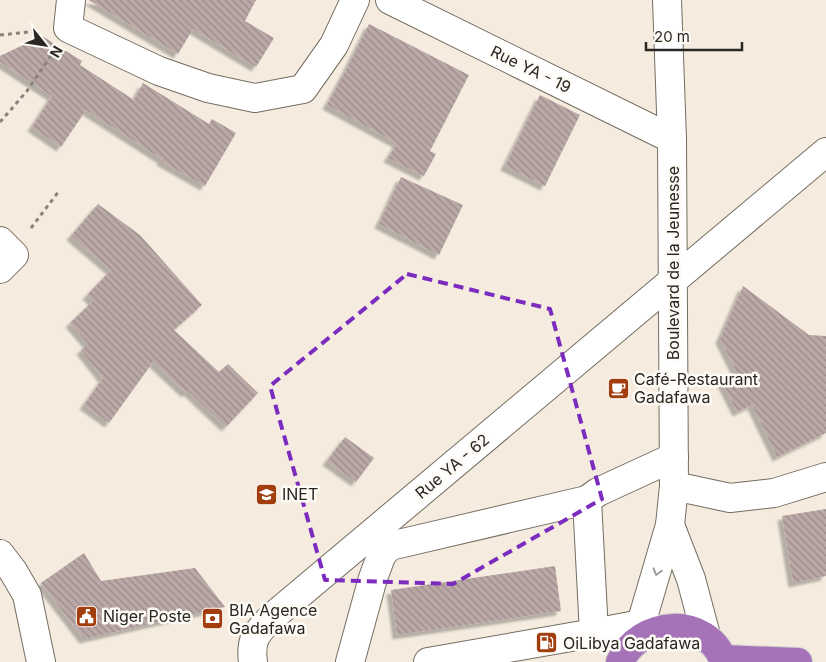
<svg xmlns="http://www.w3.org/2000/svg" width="826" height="662" viewBox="0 0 826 662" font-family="Inter,sans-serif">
  <defs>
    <pattern id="building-back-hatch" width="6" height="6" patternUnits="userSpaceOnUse" patternTransform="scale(1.25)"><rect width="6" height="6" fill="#bba9a8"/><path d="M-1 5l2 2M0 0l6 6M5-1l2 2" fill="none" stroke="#988a88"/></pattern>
    <filter id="shadow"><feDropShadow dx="-4.5" dy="4.5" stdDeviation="1" flood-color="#0004"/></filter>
  </defs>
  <rect width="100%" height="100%" fill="#f5ecdf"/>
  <g fill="url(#building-back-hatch)" filter="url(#shadow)">
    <path d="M89,0h167l-11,21 29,17 -18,29 -63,-38 -15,25z"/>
    <path d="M369,24l100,51 -39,76 6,3 -12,22 -36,-18 9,-15 -70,-38 20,-37z"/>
    <path d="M42,36l40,25 -2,4 54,35 9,-17 66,41 3,-5 24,14 -31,53 -44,-25 1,-2 -76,-49 -25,37 -29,-20 20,-31 -52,-34v-6z"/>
    <path d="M540,95l40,20 -35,71 -40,-20z"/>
    <path d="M401,177l62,28 -24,50 -60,-31z"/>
    <path d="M98,204l42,31 62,70 -28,25 45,42 9,-8 30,29 -32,34 -38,-36 -2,2 -33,-31 -44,61 -25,-18 19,-27 -22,-28 7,-6 -18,-21 23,-22 -6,-6 24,-25 -40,-34z"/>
    <path d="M743,286l66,49 17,1v97l-49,24 -25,-52 -15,7 -15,-30 16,-7 -18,-36z"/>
    <path d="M345,437l29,21 -18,24 -29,-21z"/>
    <path d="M826,509v67l-33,7 -11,-67z"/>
    <path d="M84,553l17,28 94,-13 30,39 -141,32 -43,-56z"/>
    <path d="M555,566l6,45 -164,24 -6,-45z"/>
  </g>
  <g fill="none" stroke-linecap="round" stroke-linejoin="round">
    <defs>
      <g id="minor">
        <path d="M71,0l-3,28 91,43 49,17 47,10 48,-9 31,-44 21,-45"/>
        <path d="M390,0l282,139"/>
        <path d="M0,241l14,14 -14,14"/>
        <path d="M674,486l56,12 44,-5 52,-16"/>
        <path d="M670,525l21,54 16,60"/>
        <path d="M0,554l13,17 14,24 14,67"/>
        <path d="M641,624l-47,9 -7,-133 11,-8 76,-35"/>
        <path d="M636,641l34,-116 4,-39 -2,-347 -5,-139"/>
        <path d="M253,662c-3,-22 3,-29 18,-44l555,-466"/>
        <path d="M350,662l23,-84 9,-24 8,-8 197,-46"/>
        <path d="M428,662l166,-29"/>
      </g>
      <g id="highway">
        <path d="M723,659l75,3"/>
        <path d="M620,662c20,-43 87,-48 104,0"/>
      </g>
    </defs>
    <use href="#minor" stroke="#746d61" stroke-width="30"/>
    <use href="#highway" stroke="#d0cfce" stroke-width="30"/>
    <g stroke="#89837a" stroke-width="3" stroke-dasharray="4 4" stroke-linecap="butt">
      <path d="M0,35l38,-4"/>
      <path d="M0,122l27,-31 25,-37"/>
      <path d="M31,228l28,-37"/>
    </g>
    <use href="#minor" stroke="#fff" stroke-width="28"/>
    <use href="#highway" stroke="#a673b9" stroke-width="28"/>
  </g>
  <defs><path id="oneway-chevron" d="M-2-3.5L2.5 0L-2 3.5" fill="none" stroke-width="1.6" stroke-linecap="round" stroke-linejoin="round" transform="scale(1.25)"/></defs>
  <use stroke="#9f9e9c" href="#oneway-chevron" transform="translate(657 572) rotate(106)"/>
  <path fill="none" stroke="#7b2cbf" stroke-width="4" stroke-dasharray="10 6" stroke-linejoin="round" d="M407,274l143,35 52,190 -149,85 -128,-4 -55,-194z"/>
  <defs>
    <symbol id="cafe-square" viewBox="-11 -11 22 22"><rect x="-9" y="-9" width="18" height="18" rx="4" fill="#a23d0e" stroke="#fefaf5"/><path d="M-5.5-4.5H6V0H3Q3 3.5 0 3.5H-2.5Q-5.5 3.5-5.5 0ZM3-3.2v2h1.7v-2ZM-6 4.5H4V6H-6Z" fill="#fff"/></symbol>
    <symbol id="university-square" viewBox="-11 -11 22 22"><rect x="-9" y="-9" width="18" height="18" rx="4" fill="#a23d0e" stroke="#fefaf5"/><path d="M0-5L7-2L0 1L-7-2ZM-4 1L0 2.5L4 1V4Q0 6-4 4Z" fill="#fff"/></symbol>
    <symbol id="civic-square" viewBox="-11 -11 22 22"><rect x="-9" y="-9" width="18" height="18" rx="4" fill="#a23d0e" stroke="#fefaf5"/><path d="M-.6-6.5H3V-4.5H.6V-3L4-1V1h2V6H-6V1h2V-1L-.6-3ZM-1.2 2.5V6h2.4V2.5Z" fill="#fff"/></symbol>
    <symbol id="bank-square" viewBox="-11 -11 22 22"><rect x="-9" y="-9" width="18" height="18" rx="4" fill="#a23d0e" stroke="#fefaf5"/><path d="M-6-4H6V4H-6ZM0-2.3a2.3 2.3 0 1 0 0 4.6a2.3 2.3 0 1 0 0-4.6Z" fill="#fff"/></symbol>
    <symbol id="fuel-square" viewBox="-11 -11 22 22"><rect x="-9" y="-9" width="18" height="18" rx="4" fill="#a23d0e" stroke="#fefaf5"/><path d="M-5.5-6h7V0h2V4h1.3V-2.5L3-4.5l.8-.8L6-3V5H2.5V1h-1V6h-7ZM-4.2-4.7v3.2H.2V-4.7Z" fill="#fff"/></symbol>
  </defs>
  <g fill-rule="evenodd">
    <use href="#cafe-square" x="606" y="376" width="25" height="25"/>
    <use href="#university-square" x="254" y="482" width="25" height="25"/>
    <use href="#civic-square" x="74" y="604" width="25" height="25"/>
    <use href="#bank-square" x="200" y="606" width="25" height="25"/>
    <use href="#fuel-square" x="534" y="630" width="25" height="25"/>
  </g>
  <g text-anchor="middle" stroke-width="5" stroke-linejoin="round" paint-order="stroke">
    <g font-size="16" fill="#2a2722" stroke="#fefaf5">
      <text transform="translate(531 69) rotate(26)" y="6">Rue YA - 19</text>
      <text transform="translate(673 263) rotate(-90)" y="6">Boulevard de la Jeunesse</text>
      <text transform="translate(452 466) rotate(-40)" y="6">Rue YA - 62</text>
    </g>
    <g font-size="16" fill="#2a2722" stroke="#fefaf5" text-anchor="start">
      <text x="634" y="385">Café-Restaurant<tspan x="634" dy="18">Gadafawa</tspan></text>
      <text x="282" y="500">INET</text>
      <text x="229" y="616">BIA Agence<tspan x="229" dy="18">Gadafawa</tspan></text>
      <text x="103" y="622">Niger Poste</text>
      <text x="563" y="649">OiLibya Gadafawa</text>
    </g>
  </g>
  <g transform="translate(45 45) rotate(120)" stroke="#fefaf5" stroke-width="4" paint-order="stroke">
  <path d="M0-4L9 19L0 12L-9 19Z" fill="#2a2722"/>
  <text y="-8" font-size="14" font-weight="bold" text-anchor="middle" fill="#2a2722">N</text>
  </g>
  <path d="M646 42v8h96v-8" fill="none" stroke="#2a2722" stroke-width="2.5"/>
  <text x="654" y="42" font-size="15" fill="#2a2722" stroke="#fefaf5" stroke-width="4" paint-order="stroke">20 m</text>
</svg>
